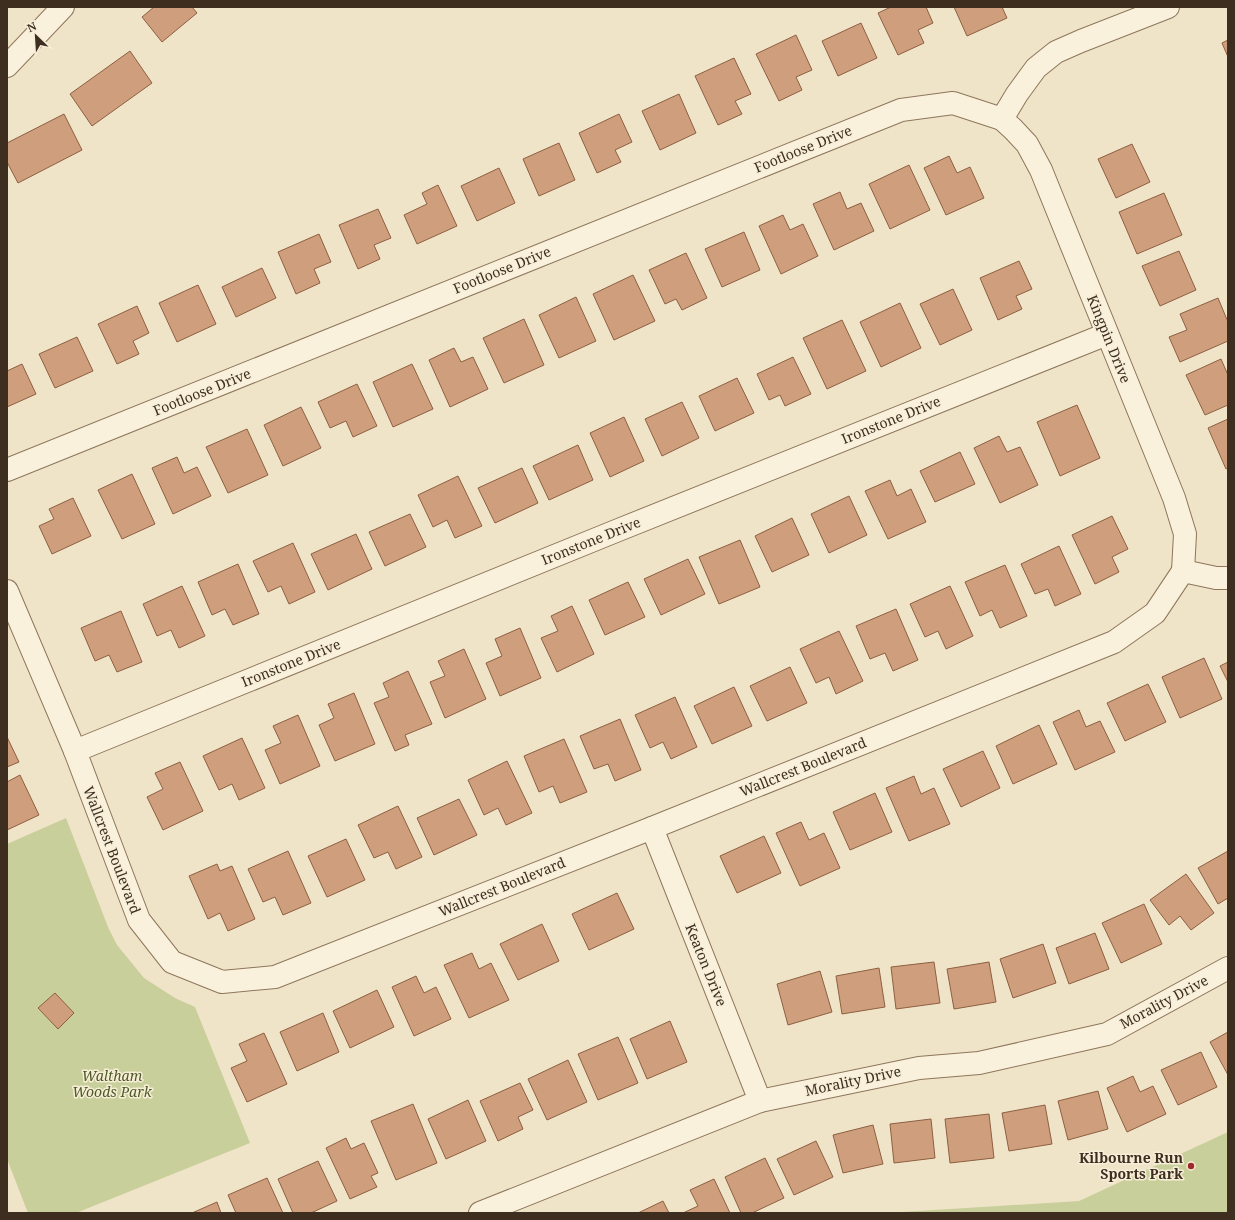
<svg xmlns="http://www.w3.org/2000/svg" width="1235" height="1220" viewBox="0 0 1235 1220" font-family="'Noto Serif',serif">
  <rect width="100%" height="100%" fill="#f0e4c8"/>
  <g fill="#c9cf9b">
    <path d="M66,818l42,109 9,18 27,33 31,20 20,9 55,136 -174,70h-48l-21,-54v-315z"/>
    <path d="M1228,1132v81h-343l194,-12z"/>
  </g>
  <g fill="#cf9f7d" stroke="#8d5f41">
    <path d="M154,7h38l5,6 -35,29 -20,-25z"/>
    <path d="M891,7h35l7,16 -15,7 6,13 -26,12 -20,-42z"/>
    <path d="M954,7h48l5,11 -40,18z"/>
    <path d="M861,23l16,35 -39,18 -16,-35z"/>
    <path d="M796,35l16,35 -16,7 6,13 -23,11 -23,-47z"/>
    <path d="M1228,40v17l-6,-14z"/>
    <path d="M130,51l22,32 -60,43 -22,-32z"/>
    <path d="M734,58l17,36 -16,7 7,13 -24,11 -23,-49z"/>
    <path d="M679,94l17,39 -36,17 -18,-39z"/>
    <path d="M64,114l18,36 -64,33 -11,-21v-19z"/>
    <path d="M619,114l13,28 -17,8 6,12 -24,11 -18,-40z"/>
    <path d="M559,143l16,37 -36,16 -16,-37z"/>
    <path d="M1132,144l18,38 -34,16 -18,-39z"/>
    <path d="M949,156l8,17 13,-6 14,31 -38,17 -22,-47z"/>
    <path d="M909,165l21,45 -40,19 -21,-45z"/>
    <path d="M499,168l16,35 -38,18 -16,-35z"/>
    <path d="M438,185l19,41 -40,18 -13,-29 23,-11 -5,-11z"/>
    <path d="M840,192l7,17 14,-6 13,28 -40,19 -21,-46z"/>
    <path d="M1164,193l18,42 -45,19 -18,-42z"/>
    <path d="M378,209l13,29 -17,7 6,14 -22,10 -19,-44z"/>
    <path d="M783,215l7,15 13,-6 15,32 -37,18 -22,-48z"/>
    <path d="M744,232l16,38 -38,17 -17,-38z"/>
    <path d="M319,234l12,28 -17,7 6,14 -24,11 -18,-42z"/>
    <path d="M1179,251l17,39 -36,16 -18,-40z"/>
    <path d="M686,253l21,45 -25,12 -6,-11 -11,5 -16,-34z"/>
    <path d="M1019,261l13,28 -16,7 6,13 -24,11 -18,-42z"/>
    <path d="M262,268l14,30 -40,19 -14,-30z"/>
    <path d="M633,275l22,46 -41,19 -21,-46z"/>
    <path d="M198,285l18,39 -39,18 -18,-39z"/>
    <path d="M953,289l19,41 -32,15 -20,-41z"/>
    <path d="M576,297l20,44 -37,17 -20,-43z"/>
    <path d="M1218,298l10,24v19l-48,21 -11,-25 18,-7 -7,-16z"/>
    <path d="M900,303l21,45 -40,19 -21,-45z"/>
    <path d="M137,306l12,27 -16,8 6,13 -22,10 -19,-40z"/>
    <path d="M524,319l20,46 -40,18 -21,-45z"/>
    <path d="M842,320l24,51 -39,18 -24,-51z"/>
    <path d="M77,337l16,34 -38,17 -16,-34z"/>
    <path d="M454,348l7,14 12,-5 15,32 -38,18 -21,-47z"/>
    <path d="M793,357l18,37 -26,12 -5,-11 -11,5 -12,-26z"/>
    <path d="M1221,359l7,16v30l-23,10 -19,-40z"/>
    <path d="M22,364l14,30 -29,13v-36z"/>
    <path d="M412,364l21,45 -40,18 -20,-45z"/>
    <path d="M737,378l17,35 -39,18 -16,-35z"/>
    <path d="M357,384l20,42 -24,11 -7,-16 -16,7 -12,-26z"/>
    <path d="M682,402l17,36 -37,18 -17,-37z"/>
    <path d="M1077,405l23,53 -40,18 -23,-54z"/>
    <path d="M301,407l20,41 -38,18 -19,-41z"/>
    <path d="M624,417l20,44 -34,16 -20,-44z"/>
    <path d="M1228,419v49l-2,1 -18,-41z"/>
    <path d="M247,429l21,46 -40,18 -22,-46z"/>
    <path d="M999,436l8,16 13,-5 18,38 -38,18 -26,-55z"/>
    <path d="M578,445l15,35 -44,20 -16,-34z"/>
    <path d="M960,452l15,32 -40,18 -15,-31z"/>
    <path d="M177,457l7,16 13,-6 14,29 -38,18 -21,-46z"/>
    <path d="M522,468l16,35 -43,20 -17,-35z"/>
    <path d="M132,474l23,50 -33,15 -24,-49z"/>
    <path d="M458,476l24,50 -27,12 -8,-18 -14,7 -15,-32z"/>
    <path d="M890,480l7,16 14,-7 15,33 -38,17 -23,-48z"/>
    <path d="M849,496l18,39 -38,18 -18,-39z"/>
    <path d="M73,498l18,38 -39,18 -13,-28 15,-7 -5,-10z"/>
    <path d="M410,514l16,33 -41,19 -16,-34z"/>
    <path d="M1112,516l16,33 -16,8 7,15 -24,12 -23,-49z"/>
    <path d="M792,518l17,37 -37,17 -17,-36z"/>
    <path d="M356,534l16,35 -44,21 -17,-36z"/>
    <path d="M740,540l20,47 -41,17 -20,-47z"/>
    <path d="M293,543l22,49 -26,12 -8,-18 -13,6 -15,-31z"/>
    <path d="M1059,546l22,48 -26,12 -7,-17 -13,5 -14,-30z"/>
    <path d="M688,559l17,35 -44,21 -17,-36z"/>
    <path d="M238,564l21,50 -26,11 -8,-16 -13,6 -14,-33z"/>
    <path d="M1005,565l22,51 -27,12 -8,-18 -12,6 -15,-34z"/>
    <path d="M628,582l17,35 -40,18 -16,-35z"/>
    <path d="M182,586l23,50 -26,12 -8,-18 -14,6 -14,-32z"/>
    <path d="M950,586l23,50 -27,13 -8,-18 -13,6 -15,-33z"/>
    <path d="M572,606l22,48 -37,18 -16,-34 17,-7 -7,-15z"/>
    <path d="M896,609l22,51 -25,11 -8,-18 -15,6 -14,-33z"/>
    <path d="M121,611l21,51 -25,10 -8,-17 -14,6 -14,-33z"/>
    <path d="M520,628l21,50 -41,18 -14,-33 16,-7 -7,-17z"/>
    <path d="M839,631l24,50 -27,13 -7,-17 -13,6 -16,-34z"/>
    <path d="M464,649l22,50 -41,19 -15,-36 15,-6 -7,-15z"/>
    <path d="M1204,658l18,41 -42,19 -18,-41z"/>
    <path d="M1228,662v20l-8,-16z"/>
    <path d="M790,667l17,36 -40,18 -17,-35z"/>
    <path d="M408,671l24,53 -27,11 4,10 -14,6 -21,-48 15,-6 -6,-14z"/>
    <path d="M1148,684l18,38 -41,19 -18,-38z"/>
    <path d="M734,687l18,39 -40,18 -18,-38z"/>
    <path d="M354,693l21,51 -40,17 -16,-36 15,-7 -6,-14z"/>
    <path d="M675,697l22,50 -26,12 -8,-17 -13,6 -15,-33z"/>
    <path d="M1079,710l7,17 14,-6 15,31 -40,18 -22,-48z"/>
    <path d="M298,715l22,51 -40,18 -15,-34 16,-7 -8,-17z"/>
    <path d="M620,719l21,51 -26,11 -7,-17 -14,5 -14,-33z"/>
    <path d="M1039,725l18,39 -44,20 -17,-38z"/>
    <path d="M7,737l12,25 -12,5z"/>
    <path d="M242,738l23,50 -26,12 -7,-16 -13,6 -16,-34z"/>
    <path d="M564,739l23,53 -27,11 -7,-17 -14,6 -15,-36z"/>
    <path d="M983,751l17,37 -39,19 -18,-38z"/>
    <path d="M507,761l25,52 -26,12 -8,-17 -14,7 -16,-35z"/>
    <path d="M180,762l23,49 -40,19 -16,-33 16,-8 -8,-16z"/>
    <path d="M20,775l19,40 -32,15v-48z"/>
    <path d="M914,776l7,18 13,-6 16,36 -41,17 -23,-53z"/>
    <path d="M875,793l17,39 -42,18 -17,-38z"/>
    <path d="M459,799l18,36 -43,20 -17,-37z"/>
    <path d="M398,806l24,51 -26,12 -8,-17 -14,6 -16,-33z"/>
    <path d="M801,822l8,18 15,-7 16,35 -40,18 -24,-53z"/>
    <path d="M764,836l17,37 -44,20 -17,-37z"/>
    <path d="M346,839l19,41 -38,17 -19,-41z"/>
    <path d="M288,851l23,52 -28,12 -8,-18 -12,5 -15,-33z"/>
    <path d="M1228,851v47l-10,6 -20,-36z"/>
    <path d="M217,864l3,7 12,-5 23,53 -27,12 -8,-18 -12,6 -19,-43z"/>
    <path d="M1186,874l28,39 -23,17 -11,-14 -11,9 -19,-25z"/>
    <path d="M617,893l17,36 -45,21 -17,-36z"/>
    <path d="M1144,904l18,40 -41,19 -19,-40z"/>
    <path d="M542,924l17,37 -41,19 -18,-36z"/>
    <path d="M1095,933l14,36 -40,15 -13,-36z"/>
    <path d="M1043,944l13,39 -43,15 -13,-39z"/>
    <path d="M472,953l7,16 12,-6 18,37 -40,18 -25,-53z"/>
    <path d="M934,962l6,41 -44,6 -5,-42z"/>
    <path d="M989,962l7,40 -42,7 -7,-40z"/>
    <path d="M879,968l6,39 -43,7 -6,-38z"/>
    <path d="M820,971l12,41 -44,13 -11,-41z"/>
    <path d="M416,976l8,17 12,-6 15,32 -37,17 -22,-49z"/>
    <path d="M377,990l17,37 -44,21 -17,-37z"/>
    <path d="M55,993l19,20 -16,16 -20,-21z"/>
    <path d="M323,1013l16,39 -42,19 -17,-39z"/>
    <path d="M670,1021l17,41 -40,17 -17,-40z"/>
    <path d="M1228,1032v43l-18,-33z"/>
    <path d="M264,1033l23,51 -40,18 -16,-34 16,-7 -8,-17z"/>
    <path d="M618,1037l20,46 -40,17 -20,-46z"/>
    <path d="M1201,1052l16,35 -39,18 -17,-35z"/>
    <path d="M568,1060l19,42 -40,18 -19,-41z"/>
    <path d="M1133,1076l7,16 13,-6 13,28 -39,18 -20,-44z"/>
    <path d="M520,1083l13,27 -15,7 5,12 -25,12 -18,-40z"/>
    <path d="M1098,1091l10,38 -40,11 -10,-39z"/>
    <path d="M468,1100l18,41 -40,18 -18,-40z"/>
    <path d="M413,1104l24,59 -41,17 -25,-59z"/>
    <path d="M1045,1105l7,39 -43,7 -7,-38z"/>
    <path d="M989,1114l5,44 -44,5 -5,-44z"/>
    <path d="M931,1119l4,39 -41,5 -4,-39z"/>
    <path d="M873,1125l10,39 -40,9 -10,-38z"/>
    <path d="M346,1138l5,11 13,-6 14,30 -7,3 6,11 -27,12 -24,-51z"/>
    <path d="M816,1141l17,36 -39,18 -17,-36z"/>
    <path d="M765,1158l19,40 -32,15h-11l-16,-36z"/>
    <path d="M318,1161l19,40 -26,12h-18l-15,-34z"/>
    <path d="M267,1178l16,35h-47l-8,-18z"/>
    <path d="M714,1179l16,34h-47l15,-7 -8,-16z"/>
    <path d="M663,1201l6,12h-31z"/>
    <path d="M217,1202l4,11h-29z"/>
  </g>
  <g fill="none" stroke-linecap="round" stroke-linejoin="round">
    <defs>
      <g id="minor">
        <path d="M7,66l56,-59"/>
        <path d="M1002,119l15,-25 19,-26 20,-16 25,-11 87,-34"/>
        <path d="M7,470l894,-360 52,-7 49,16 11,10 14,15 14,26 133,328 11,36 -2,37"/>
        <path d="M1183,571l33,7h12"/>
        <path d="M7,591l68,160 64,169 33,42 50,20 53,-5 377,-149 462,-186 41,-29 28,-42"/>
        <path d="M75,751l541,-220 491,-197"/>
        <path d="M652,828l108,273"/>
        <path d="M480,1213l280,-112 159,-33 60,-5 128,-29 121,-66"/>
      </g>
    </defs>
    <use href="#minor" stroke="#8d765c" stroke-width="24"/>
    <use href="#minor" stroke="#faf1dc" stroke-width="22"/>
  </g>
  <circle fill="#9e2a2b" stroke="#f7eed8" stroke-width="1.5" cx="1191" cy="1166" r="4"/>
  <g text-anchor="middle" stroke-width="3" stroke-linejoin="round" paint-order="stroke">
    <g font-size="14" fill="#3d2e20" stroke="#f7eed8">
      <text transform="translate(803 149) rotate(-22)" y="5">Footloose Drive</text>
      <text transform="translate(502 270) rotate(-22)" y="5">Footloose Drive</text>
      <text transform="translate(1109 339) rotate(68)" y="5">Kingpin Drive</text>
      <text transform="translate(202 392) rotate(-22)" y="5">Footloose Drive</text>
      <text transform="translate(891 420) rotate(-22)" y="5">Ironstone Drive</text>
      <text transform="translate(591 541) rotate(-22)" y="5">Ironstone Drive</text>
      <text transform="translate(291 663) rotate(-22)" y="5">Ironstone Drive</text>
      <text transform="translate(803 767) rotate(-22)" y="5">Wallcrest Boulevard</text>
      <text transform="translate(112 850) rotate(69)" y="5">Wallcrest Boulevard</text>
      <text transform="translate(502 887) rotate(-22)" y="5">Wallcrest Boulevard</text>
      <text transform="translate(706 965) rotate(68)" y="5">Keaton Drive</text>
      <text transform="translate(1164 1002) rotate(-28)" y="5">Morality Drive</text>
      <text transform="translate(853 1081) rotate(-12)" y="5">Morality Drive</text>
    </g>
    <g font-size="14" font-style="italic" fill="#4d5a26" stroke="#f7eed8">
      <text x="112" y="1081">Waltham<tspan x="112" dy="16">Woods Park</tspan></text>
    </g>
    <g font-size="14" font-weight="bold" fill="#3d2e20" stroke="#f7eed8" text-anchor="end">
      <text x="1183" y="1163">Kilbourne Run<tspan x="1183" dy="16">Sports Park</tspan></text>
    </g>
  </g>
  <rect width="1235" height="1220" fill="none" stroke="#3d2e20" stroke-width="16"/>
  <g transform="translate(36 36) rotate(335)" stroke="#f7eed8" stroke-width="3" paint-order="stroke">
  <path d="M0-3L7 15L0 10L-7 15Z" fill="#3d2e20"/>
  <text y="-6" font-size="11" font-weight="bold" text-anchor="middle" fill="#3d2e20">N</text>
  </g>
</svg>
